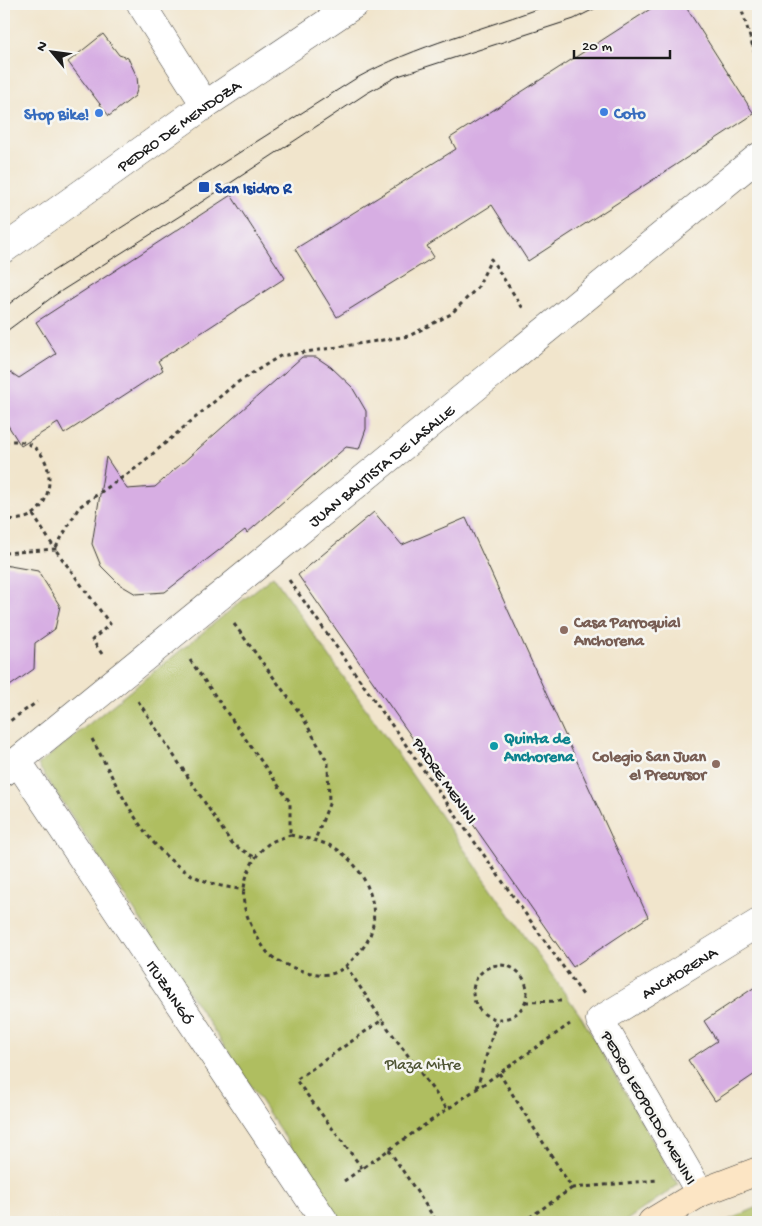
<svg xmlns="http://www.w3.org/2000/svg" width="762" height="1226" viewBox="0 0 762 1226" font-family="'Gochi Hand',sans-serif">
  <rect width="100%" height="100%" fill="#f6f6f2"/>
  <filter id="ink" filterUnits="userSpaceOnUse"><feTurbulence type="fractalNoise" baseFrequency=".02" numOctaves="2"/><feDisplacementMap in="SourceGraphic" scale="10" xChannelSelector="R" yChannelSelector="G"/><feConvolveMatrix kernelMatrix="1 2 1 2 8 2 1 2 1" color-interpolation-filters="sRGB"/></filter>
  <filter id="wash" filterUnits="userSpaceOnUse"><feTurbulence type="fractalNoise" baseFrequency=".0096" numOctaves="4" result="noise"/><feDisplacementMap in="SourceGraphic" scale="20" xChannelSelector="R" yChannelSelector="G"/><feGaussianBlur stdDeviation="1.12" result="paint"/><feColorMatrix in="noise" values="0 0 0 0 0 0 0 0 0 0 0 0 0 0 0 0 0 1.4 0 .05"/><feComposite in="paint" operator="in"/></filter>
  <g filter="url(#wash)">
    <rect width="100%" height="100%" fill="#f1e5cc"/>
    <g fill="#afbe61" stroke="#666d3e">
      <path d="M273,576l309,442 96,167 -54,37h-283l-303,-457z"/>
      <path d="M758,1207v15h-34z"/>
    </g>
    <g id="blocks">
      <g fill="#d7aee3">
        <path d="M658,4h26l70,110 -226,147 -36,-56 -65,41 7,11 -97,60 -42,-68 161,-100 -6,-11z"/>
        <path d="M103,34l16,21 9,3 9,19 1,10 -3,9 -26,20 -41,-54z"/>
        <path d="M231,195l54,83 -127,83 5,9 -99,64 -6,-11 -37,23 -17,-27v-51l15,10 37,-24 -20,-32z"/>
        <path d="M302,357h14l15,10 21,20 14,24v18l-7,20 -13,-2 -99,86 -2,-3 -80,62 -29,2 -17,-10 -18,-18 -9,-22 14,-87 21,32 28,-2z"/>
        <path d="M374,512l28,33 64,-27 182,399 -75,50 -275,-392z"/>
        <path d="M4,565l34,6 22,35 -5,23 -20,14 -1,26 -30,21z"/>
        <path d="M758,985v87l-43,29 -27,-41 29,-19 -13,-20z"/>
      </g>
    </g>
  </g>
  <g filter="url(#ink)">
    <use href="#blocks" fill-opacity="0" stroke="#3c3a36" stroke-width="1"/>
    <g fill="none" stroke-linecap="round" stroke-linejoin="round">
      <defs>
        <g id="street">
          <path d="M141,4l64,101"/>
          <path id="s1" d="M4,249l201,-144 150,-101"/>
          <path id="s2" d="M18,762l307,460"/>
          <path id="s3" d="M4,772l754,-615"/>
          <path id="s4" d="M700,1193l-100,-173 158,-97"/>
        </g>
        <path id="secondary" d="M652,1222l48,-29 58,-22"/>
      </defs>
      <use href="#street" stroke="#3c3a36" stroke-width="29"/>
      <use href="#secondary" stroke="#3c3a36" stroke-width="29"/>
      <g stroke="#3c3a36" stroke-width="3" stroke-dasharray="4 4" stroke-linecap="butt">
        <path d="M740,4l18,60"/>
        <path d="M4,442c62,-12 58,91 0,76"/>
        <path d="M4,553l51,-4 -23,-36"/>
        <path d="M289,580l294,415"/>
        <path d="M234,624l68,92 26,47 1,41 -14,36"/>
        <path d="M102,654l-10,-14 18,-16 -55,-75 24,-42 57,-39 99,-84 45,-28 129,-20 42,-22 27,-27 13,-28 33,51"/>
        <path d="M190,660l100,142v33"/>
        <path d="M138,701l94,143 22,13"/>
        <path d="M4,725l33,-23"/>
        <path d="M92,739c29,52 57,125 119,144 11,4 23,5 34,7"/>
        <path d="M290,835c14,3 28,5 41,11 34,17 58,70 31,103 -8,9 -19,23 -32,25 -16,3 -52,-9 -63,-22 -9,-12 -21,-34 -23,-48 -3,-21 7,-46 22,-58 6,-6 17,-8 24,-11z"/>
        <circle cx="500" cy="992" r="27"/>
        <path d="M346,966l36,54"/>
        <path d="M525,1002l36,-1"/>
        <path d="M499,1073l73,115 -49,34"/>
        <path d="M477,1088l20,-69"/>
        <path d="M389,1150l48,72"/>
        <path d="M362,1168l-66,-88 86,-60 65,89"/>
        <path d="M344,1181l226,-157"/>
        <path d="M572,1188l86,-8"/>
      </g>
      <use href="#street" stroke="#fff" stroke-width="28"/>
      <use href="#secondary" stroke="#fce5c4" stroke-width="28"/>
      <g stroke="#1c1c1c" stroke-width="1">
        <path d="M4,308l38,-30 313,-199c63,-35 128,-49 195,-75"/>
        <path d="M4,333l51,-38 139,-88 173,-114 31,-17 176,-57 30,-15"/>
      </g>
    </g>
  </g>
  <g fill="#3f7fe0" stroke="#f6f6f2" stroke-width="2">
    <circle cx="604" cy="112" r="5"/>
    <circle cx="99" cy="113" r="5"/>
  </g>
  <rect fill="#1a4fb4" stroke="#f6f6f2" stroke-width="2" x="198" y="181" width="12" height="12" rx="2.5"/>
  <g fill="#8d6e63" stroke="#f6f6f2" stroke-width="2">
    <circle cx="564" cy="630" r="5"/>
    <circle cx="716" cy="764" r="5"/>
  </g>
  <circle fill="#0f9aa8" stroke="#f6f6f2" stroke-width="2" cx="494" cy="746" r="5"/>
  <g text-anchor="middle" stroke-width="5" stroke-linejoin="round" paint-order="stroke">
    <g font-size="16" font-weight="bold" fill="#366cbe" stroke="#f6f6f2" text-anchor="start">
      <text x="614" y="118">Coto</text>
      <text x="89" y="119" text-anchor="end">Stop Bike!</text>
    </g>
    <g font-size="16" fill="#1c1c1c" stroke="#f6f6f2">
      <text dy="6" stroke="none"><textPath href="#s1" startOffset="214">PEDRO DE MENDOZA</textPath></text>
      <text dy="6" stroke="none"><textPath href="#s3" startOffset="486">JUAN BAUTISTA DE LASALLE</textPath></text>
      <text transform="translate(446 780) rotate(55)" y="6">PADRE MENINI</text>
      <text dy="6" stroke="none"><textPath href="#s4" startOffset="292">ANCHORENA</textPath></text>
      <text dy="6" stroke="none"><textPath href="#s2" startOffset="276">ITUZAINGÓ</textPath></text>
      <text transform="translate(650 1107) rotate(60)" y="6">PEDRO LEOPOLDO MENINI</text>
    </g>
    <g font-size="16" font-weight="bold" fill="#164399" stroke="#f6f6f2" text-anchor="start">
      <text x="215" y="193">San Isidro R</text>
    </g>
    <g font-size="16" font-weight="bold" fill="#785e54" stroke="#f6f6f2" text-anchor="start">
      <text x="574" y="627">Casa Parroquial<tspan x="574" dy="18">Anchorena</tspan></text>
      <text x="706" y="761" text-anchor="end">Colegio San Juan<tspan x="706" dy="18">el Precursor</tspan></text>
    </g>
    <g font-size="16" font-weight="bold" fill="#0d838f" stroke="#f6f6f2" text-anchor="start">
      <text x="504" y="743">Quinta de<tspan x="504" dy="18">Anchorena</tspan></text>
    </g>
    <g font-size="16" fill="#4f5534" stroke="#f6f6f2">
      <text x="423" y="1069">Plaza Mitre</text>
    </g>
  </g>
  <rect width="762" height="1226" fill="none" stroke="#f6f6f2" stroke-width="20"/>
  <g transform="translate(52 52) rotate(299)" stroke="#f6f6f2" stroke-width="4" paint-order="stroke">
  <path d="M0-4L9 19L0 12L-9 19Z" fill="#1c1c1c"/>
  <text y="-8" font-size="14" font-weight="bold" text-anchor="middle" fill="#1c1c1c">N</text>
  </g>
  <path d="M574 50v8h96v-8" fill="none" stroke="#1c1c1c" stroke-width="2.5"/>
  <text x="582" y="50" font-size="15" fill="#1c1c1c" stroke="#f6f6f2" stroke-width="4" paint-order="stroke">20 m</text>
</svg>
